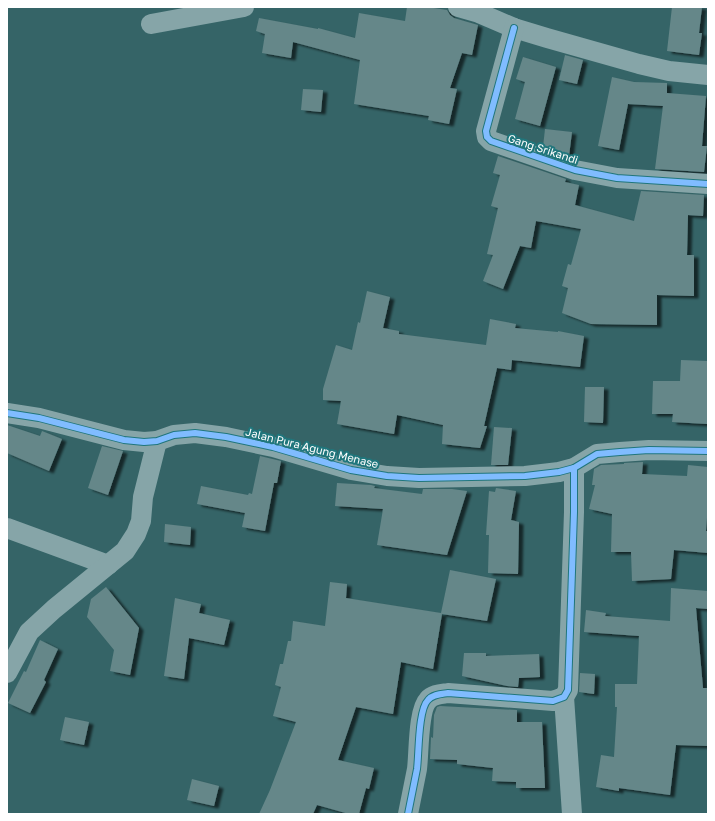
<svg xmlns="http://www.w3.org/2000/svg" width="715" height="821" viewBox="0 0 715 821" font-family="'Golos Text',sans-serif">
  <defs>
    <filter id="shadow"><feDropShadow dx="4.5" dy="2.5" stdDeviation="1" flood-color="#0009"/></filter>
  </defs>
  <rect width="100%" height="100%" fill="#356467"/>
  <g fill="#658789" filter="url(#shadow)">
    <path d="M407,7h20l20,3 3,5 4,3 24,7 -6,30 -10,-2 -12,35 7,1 -8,35 -21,-4 1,-4 -75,-12 6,-44 -67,-18 -2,16 -29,-5 3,-19 -9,-3 3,-13 59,11v-1l37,10 4,-25 46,8z"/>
    <path d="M672,7h30l-3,26h3l-3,22 -32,-4z"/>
    <path d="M565,55l18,5 -6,24 -18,-4z"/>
    <path d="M523,57l33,10 -16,59 -25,-7 10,-37 -9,-3z"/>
    <path d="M612,77l22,5 33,1v10l39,3 -4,50h5l-3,26 -49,-3 8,-63 -35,-2 -9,46 -21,-4z"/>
    <path d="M303,89l20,1 -2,22 -20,-2z"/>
    <path d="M545,129l27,3 -3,24 -26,-9z"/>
    <path d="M498,156l68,23 -1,3 14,3 -4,20 59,16 7,-30 63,4 -1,21 -15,-1 -1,40h7v41l-37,-1v30l-66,-1 -29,-11 6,-25 -6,-2 6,-22 3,1 10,-36 -45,-8 -5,27 -11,-2 -17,43 -20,-8 10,-26 -6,-1 11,-46 -7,-2 9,-31 -7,-2z"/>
    <path d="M367,291l23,6 -7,31 16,3v3l87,11 4,-26 26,5 -1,4 43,4v-1l26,5 -4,31 -68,-7 -1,10 -14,-2 -13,58h3l-7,22 -38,-4 1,-19 -46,-10 -3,19 -57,-10 4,-23 -18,-1v-11l13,-44 16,5 6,-28 2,1z"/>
    <path d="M681,360l27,1 -1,63 -35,-2 1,-8h-21l1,-33h27z"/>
    <path d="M585,387h19l-1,36 -19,-1z"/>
    <path d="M7,425l33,11 2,-5 20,8 -13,32 -42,-18z"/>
    <path d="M494,427l18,1 -4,37h-17z"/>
    <path d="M102,446l21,5 -15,44 -20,-7z"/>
    <path d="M260,456l21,5 -4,22h-3l-9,48 -23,-4 3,-14 -48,-9 4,-18 47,9 1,-2 3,1z"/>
    <path d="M643,462l-1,12 45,2 1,-11 20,2v38l-2,26h2v22l-34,-3 -3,29 -39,2 -1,-29h-20l1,-38 -23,-5 6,-24h-3l2,-16 7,-4 23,-1v-1z"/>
    <path d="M337,483l34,2 4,1 -1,2 48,6 1,-5h29l15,2 -20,64 -70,-10 6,-36 -48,-3z"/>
    <path d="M496,488l20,3 -5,29 8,2 -1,52 -30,-1 1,-38h-3l3,-44 6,1z"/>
    <path d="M165,524l26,3 -1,18 -26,-3z"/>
    <path d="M450,570l46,9 -9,42 -45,-7 -9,55 -32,-7 -8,52 -37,-7 -18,53 36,8 -5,21 -3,-1 -7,26h-10l-32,-9 -4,9h-54l11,-24 26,-68 -23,-6 8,-29 -6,-2 5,-21h3l5,-23h3l2,-20 32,5 5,-44 17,2 -1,14 95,15z"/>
    <path d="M106,587l33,41 -9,47 -20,-4 4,-21 -27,-33 4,-18z"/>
    <path d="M671,588l37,3v18l-12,-1 7,80h5v58l-32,-1 -6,50 -51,-7v3l-23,-4 5,-32 13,2 3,-50h-2v-23h22l2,-48 -55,-4 2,-22 20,3 -1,3 65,5z"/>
    <path d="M175,598l26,6 -2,9 31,7 -6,25 -35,-7 -5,41 -20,-3z"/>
    <path d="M40,640l18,9 -14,31 2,2 -16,31 -22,-10 16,-32 2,1z"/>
    <path d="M464,653h22v3l53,-2 1,23 -21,1 -1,9 -11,-1 -45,-10z"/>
    <path d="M580,673l15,1 -1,20 -15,-2z"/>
    <path d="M440,706l77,4v12h25l3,66h-29v-6l-24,-1 1,-13 -36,-4v-4l-27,-1 1,-22 2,1 1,-23 3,-8z"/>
    <path d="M65,717l24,5 -5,23 -24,-5z"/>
    <path d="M192,779l27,7 -5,20 -27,-6z"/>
  </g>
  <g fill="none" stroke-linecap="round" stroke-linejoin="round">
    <g stroke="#86a5a8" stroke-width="20">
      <path d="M458,7l21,6 35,15 33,10 92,26 30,7 39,4"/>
      <path d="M151,24l93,-17"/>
      <path d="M514,28l-28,103 1,6 4,4 84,29 42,8 91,6"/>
      <path d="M7,413l32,5 85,22 20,2 13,-1 17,-6 21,-2 31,4 47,10 78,23 36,6 32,2 106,-2 34,-4 15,-4 23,-14 23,-2 29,-2 59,1"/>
      <path d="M7,528l101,37"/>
      <path d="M7,673l22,-41 25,-23 71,-58 11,-17 5,-13 2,-24 14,-56"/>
      <path d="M564,697l8,117"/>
      <path d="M408,814c3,-15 6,-30 9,-45 2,-15 1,-59 11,-69 5,-6 14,-6 20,-7l105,8 11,-4 4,-7 6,-178v-44"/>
    </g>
    <defs>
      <g id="cycleway">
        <path d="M514,28l-28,103 1,6 4,4 84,29 42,8 91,6"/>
        <path d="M7,413l32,5 85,22 20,2 13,-1 17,-6 21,-2 31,4 47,10 78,23 36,6 32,2 106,-2 34,-4 15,-4 23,-14 23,-2 29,-2 59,1"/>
        <path d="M408,814c3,-15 6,-30 9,-45 2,-15 1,-59 11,-69 5,-6 14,-6 20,-7l105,8 11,-4 4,-7 6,-178v-44"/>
      </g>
    </defs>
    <use href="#cycleway" stroke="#20767c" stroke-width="8"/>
    <use href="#cycleway" stroke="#80bcff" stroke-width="6"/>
  </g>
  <g text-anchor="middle" stroke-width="4" stroke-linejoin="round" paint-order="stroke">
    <g font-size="11" fill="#fff" stroke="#20767c">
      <text transform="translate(543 149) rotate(18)" y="4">Gang Srikandi</text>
      <text transform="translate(312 448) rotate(14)" y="4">Jalan Pura Agung Menase</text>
    </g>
  </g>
  <rect width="715" height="821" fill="none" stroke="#ffffff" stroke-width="16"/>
</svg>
